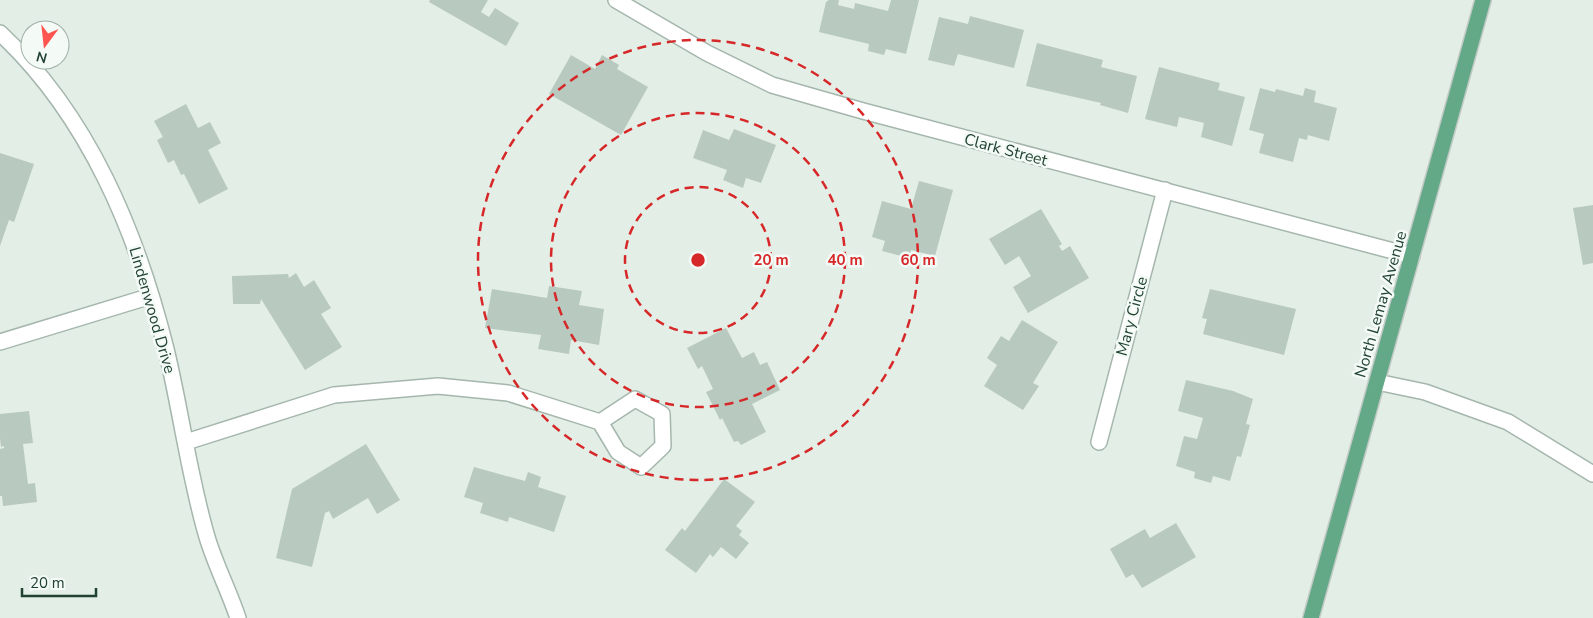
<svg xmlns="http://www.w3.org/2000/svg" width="1593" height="618" viewBox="0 0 1593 618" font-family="'Nunito Sans',sans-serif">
  <rect width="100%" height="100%" fill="#e3eee7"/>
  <g fill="#b8c9bf">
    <path d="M430,0h58l-7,12 8,5 6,-9 24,15 -13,23 -77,-44z"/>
    <path d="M829,0h10l-1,5 16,4 1,-6 33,8 3,-11h28l-13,54 -20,-5 -2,6 -16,-4 1,-7 -50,-12 7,-30z"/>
    <path d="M970,16l54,14 -10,38 -56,-14 -4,12 -26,-6 11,-43 29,7z"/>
    <path d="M1037,43l66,17 -2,7 36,9 -9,37 -28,-8 1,-2 -75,-17z"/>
    <path d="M571,55l24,14 7,-14 17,10 -2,4 31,18 -27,48 -72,-41z"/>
    <path d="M1159,67l61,16 -2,7 27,7 -13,49 -31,-9 3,-14 -25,-6 -2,10 -32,-8z"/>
    <path d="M1260,88l15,4 1,-3 27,7 2,-8 11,3 -2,11 23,6 -8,33 -21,-6 -1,5 -8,-2 -6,24 -34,-9 5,-19 -15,-4z"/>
    <path d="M186,104l12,24 12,-6 11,21 -13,7 20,39 -29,15 -15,-30 -3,1 -7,-15 -6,3 -11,-23 6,-3 -9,-16z"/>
    <path d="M734,129l42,16 -15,38 -15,-5 -3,10 -20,-8 4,-10 -34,-12 10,-28 26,10z"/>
    <path d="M0,153l34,11 -20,58 -5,-2 -9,26z"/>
    <path d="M919,181l34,9 -18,66 -24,-6 -2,8 -27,-7 3,-10 -13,-4 10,-36 29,8z"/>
    <path d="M1593,205v58l-10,2 -10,-57z"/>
    <path d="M1041,209l21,35 -3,2 3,5 8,-5 19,32 -61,35 -15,-26 18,-11 -12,-20 -14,9 -16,-26z"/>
    <path d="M296,273l8,14 10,-7 17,28 -10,6 21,33 -37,23 -44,-71 -1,5h-27l-1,-28 56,-2 1,4z"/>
    <path d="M549,286l33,5 -3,14 25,4 -5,36 -28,-5 -2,14 -31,-5 3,-14 -56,-7 7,-39 55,9z"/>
    <path d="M1210,289l86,20 -12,46 -81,-21 4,-15 -5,-1z"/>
    <path d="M1022,320l36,22 -25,41 6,3 -16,24 -39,-24 13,-21 -10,-7 14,-22 8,5z"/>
    <path d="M726,328l16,30 12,-6 6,13 7,-3 13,28 -28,14 14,28 -25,13 -3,-4 -4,1 -12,-24 -2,2 -14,-28 7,-3 -11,-23 -4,3 -11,-21z"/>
    <path d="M1186,380l47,11 20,8 -7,25 4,1 -9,32 -4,-1 -7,25 -17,-5 -2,7 -17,-5 1,-6 -19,-6 8,-30 13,3 6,-21 -25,-7z"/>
    <path d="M29,411l4,32 -10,1 5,40 7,-1 2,19 -34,4 -1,-10h-2v-47l4,-1v-2l-3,1 -1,-9v-24z"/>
    <path d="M366,444l34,56 -23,14 -9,-16 -35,21 -4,-8 -4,2 -13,54 -36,-9 16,-69z"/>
    <path d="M474,467l51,14 3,-9 13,5 -3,10 28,9 -12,36 -45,-15 -1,5 -28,-9 3,-10 -19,-6z"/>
    <path d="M724,479l31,23 -19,24 6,5 -3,4 10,8 -13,16 -15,-12 -8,10 -3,-3 -14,19 -31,-23 17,-22 3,3z"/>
    <path d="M1176,523l20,34 -54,31 -9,-14 -7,4 -16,-29 35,-20 5,9z"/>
  </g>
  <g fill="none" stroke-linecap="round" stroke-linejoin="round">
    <defs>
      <g id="minor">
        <path d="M616,0l91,53 65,32 91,26 549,145"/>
        <path d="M0,33c89,83 137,200 166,316 15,62 23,127 41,188 8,27 22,54 31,81"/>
        <path d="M0,342l151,-46"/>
        <path d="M1377,382l48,10 83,30 85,52"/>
        <path d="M186,442l148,-47 104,-9 70,7 92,29 18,30 23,15 22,-21 -1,-32 -27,-15 -35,23"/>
        <path d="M1099,442l66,-252"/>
      </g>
      <path id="major" d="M1311,618l172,-618"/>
    </defs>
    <use href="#minor" stroke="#a5b7ad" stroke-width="18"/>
    <use href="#major" stroke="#c1cac5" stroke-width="18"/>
    <use href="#minor" stroke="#fff" stroke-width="15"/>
    <use href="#major" stroke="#63a887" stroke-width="15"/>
  </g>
  <g fill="none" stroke="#d62828" stroke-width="2.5" stroke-dasharray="9 6">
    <circle cx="698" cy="260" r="73"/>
    <circle cx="698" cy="260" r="147"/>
    <circle cx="698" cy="260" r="220"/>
  </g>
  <g text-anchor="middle" stroke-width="5" stroke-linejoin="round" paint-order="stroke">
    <g font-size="16" fill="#204231" stroke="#f4faf6">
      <text transform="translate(1006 149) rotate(15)" y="6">Clark Street</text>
      <text transform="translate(1380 304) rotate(-74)" y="6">North Lemay Avenue</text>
      <text transform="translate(153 310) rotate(74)" y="6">Lindenwood Drive</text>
      <text transform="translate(1131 316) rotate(-75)" y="6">Mary Circle</text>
    </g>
  </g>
  <circle cx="698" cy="260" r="8" fill="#d62828" stroke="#f4faf6" stroke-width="2.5"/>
  <g font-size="15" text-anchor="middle" font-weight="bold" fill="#d62828" stroke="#f4faf6" stroke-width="5" stroke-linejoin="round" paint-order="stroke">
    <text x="771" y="265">20 m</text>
    <text x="845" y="265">40 m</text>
    <text x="918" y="265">60 m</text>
  </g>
  <g transform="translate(45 45) rotate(195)"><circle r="24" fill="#f4faf6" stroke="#9fb0a7"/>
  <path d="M0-4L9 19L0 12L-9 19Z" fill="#ff5450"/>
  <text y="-8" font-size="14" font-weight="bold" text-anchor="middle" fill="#204231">N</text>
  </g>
  <path d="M22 588v8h74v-8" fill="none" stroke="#204231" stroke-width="2.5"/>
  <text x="30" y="588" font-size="15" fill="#204231" stroke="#f4faf6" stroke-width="4" paint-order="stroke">20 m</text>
</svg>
